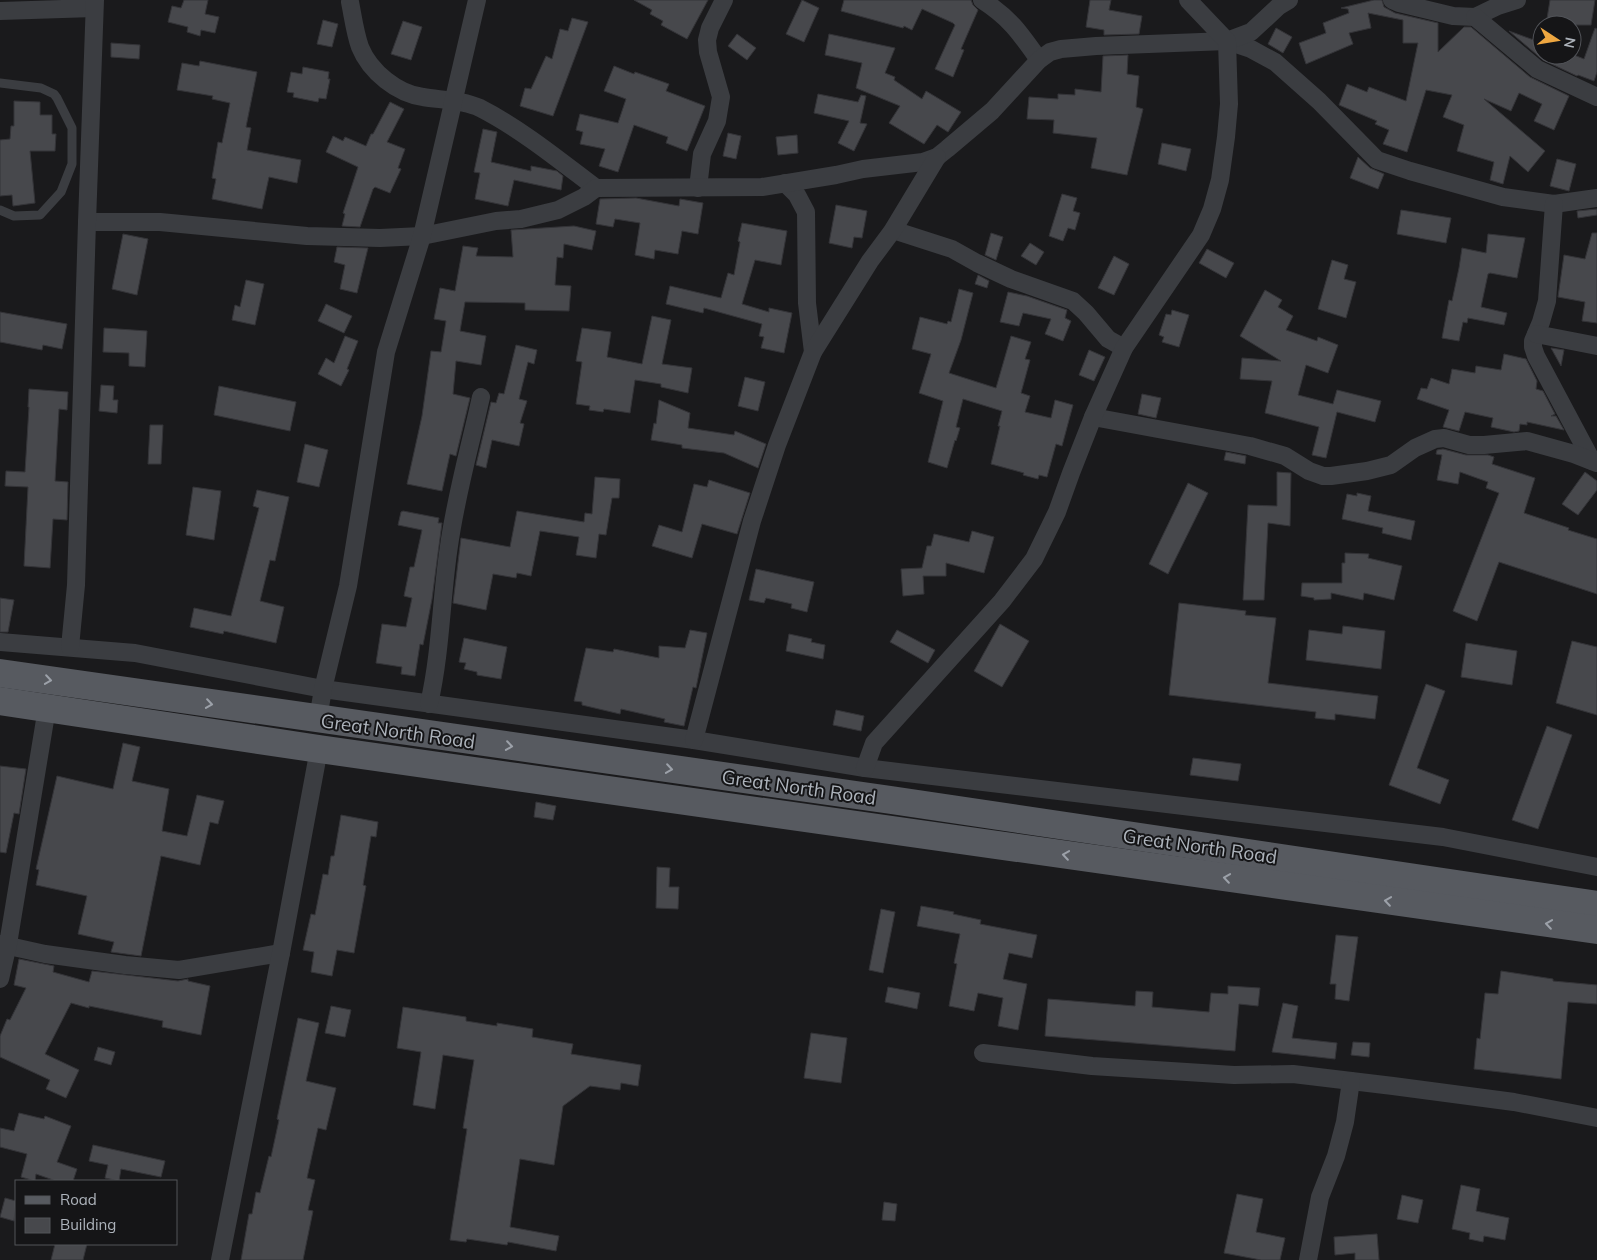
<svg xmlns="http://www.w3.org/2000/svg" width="1597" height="1260" viewBox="0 0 1597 1260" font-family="Mulish,sans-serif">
  <rect width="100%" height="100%" fill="#1a1a1c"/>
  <g fill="#47484c" stroke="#343438">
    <path d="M184,0h24l-3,14 14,3 -4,16 -14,-3 -1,6 -13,-4 1,-5 -20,-5 4,-16 9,2z"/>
    <path d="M634,0h74l-21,39 -26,-14 2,-4 -13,-7 2,-4z"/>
    <path d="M802,0l17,8 -15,34 -18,-8z"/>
    <path d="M844,0h127l2,5 5,5 -17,39 3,1 -11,27 -18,-8 20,-44 -2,-2 -31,-14 -10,21 -8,-4 -1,2 -62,-17z"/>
    <path d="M1090,0h21l-2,10 33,6 -3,18 -35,1v-5l-18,-3z"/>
    <path d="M1374,0h8l2,7 11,6 43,10v29l26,-25h7l59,50 39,19 -15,34 -20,-9 8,-17 -23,-11 -8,18 -27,-12 61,52 -17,21 -18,-16 -7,28 -13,-4 4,-18 -37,-11 7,-26 -21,-8 9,-22 -26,-5 -19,62 -24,-8 6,-14 -14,-6 2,-3 -38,-16 8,-21 20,8 2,-5 37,14 12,-58h-15v-23l-35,-7 3,15 -22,5 4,11 -47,20 -7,-21 27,-10 -3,-10 26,-10 -1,-4 -7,-1z"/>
    <path d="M1550,0h45l-4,25h-45z"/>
    <path d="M572,18l16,4 -35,94 -33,-10 5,-18 6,1 15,-33 6,3 8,-30 8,2z"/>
    <path d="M323,20l15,4 -6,23 -15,-3z"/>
    <path d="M403,21l19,6 -11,33 -20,-6z"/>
    <path d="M1276,28l16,9 -9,16 -15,-9z"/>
    <path d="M1595,28l2,1v43l-3,9 -16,-6 -1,1 -34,-16 -34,-29 33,12v12h32l10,4z"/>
    <path d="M737,34l19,14 -9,12 -19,-14z"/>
    <path d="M829,34l66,14 -10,25 10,4 -1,3 28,19 4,-8 35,21 -13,20 -11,-7 -13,19 -35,-21 11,-17 -44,-18 6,-25 -37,-8z"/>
    <path d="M111,43l29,2 -1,14 -28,-2z"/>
    <path d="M1128,55l-1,19 12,2 -3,31 7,2 -16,66 -36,-7 6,-30 -44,-5 1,-13 -27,-1 2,-22 29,2v-5l17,1v-6l26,3 2,-36z"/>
    <path d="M200,61l57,11 -11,55 5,1 -4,22 54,10 -4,23 -28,-6 -7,32 -50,-10 4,-20 -4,-1 6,-36 4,1 8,-40 -18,-4 1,-3 -36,-6 5,-27 17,3z"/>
    <path d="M614,66l20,8 1,-2 34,12 -3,7 39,15 -18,45 -21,-8 2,-6 -34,-12 -16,47 -19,-6 6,-17 -25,-5 3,-12 -7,-2 4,-16 38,9 8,-24 -22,-8z"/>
    <path d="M303,67l26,5 -1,7h2l-4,20 -7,-1 -1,4 -25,-5 1,-4 -7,-1 4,-20 11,2z"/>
    <path d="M818,94l40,8 3,-7 5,1 -6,27 7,1 -13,27 -16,-8 11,-22 -35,-8z"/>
    <path d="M14,101l26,1v13h12v19h4l-1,17h-25l5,52 -22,3 -1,-11 -12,1v-56l10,-1 1,-13h3z"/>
    <path d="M390,102l14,7 -17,33 18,7 -7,19 3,1 -11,24 -15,-6 -2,2 -13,38 -18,-1 3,-12 -2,-1 15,-46 -32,-15 7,-16 10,5 2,-4 21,9 5,-12h2z"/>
    <path d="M483,129l14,3 -6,30 40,9v-5l26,5 6,5 -2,14 -47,-10 -6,26 -33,-7 5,-26 -6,-1z"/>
    <path d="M728,133l13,3 -5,23 -13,-3z"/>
    <path d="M797,135l1,18 -20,2 -2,-18z"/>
    <path d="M1162,143l29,6 -5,22 -28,-7z"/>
    <path d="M1358,157l12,11 14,6 -6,15 -28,-11z"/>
    <path d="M1557,159l19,5 -7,27 -19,-5z"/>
    <path d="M1062,194l15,4 -4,13 7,2 -5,17 -7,-2 -5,13 -14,-5z"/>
    <path d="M636,198l43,8 1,-7 23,4 -5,31 -16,-3 -4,23 -23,-4 -1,9 -19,-4 5,-32 -25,-4 -2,8 -17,-3 4,-25z"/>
    <path d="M836,205l31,6 -5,27 -8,-1 -2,11 -23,-5z"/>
    <path d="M1597,209v6l-19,3 -1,-7z"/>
    <path d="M1401,210l50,8 -5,25 -49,-9z"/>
    <path d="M742,223l45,8 -6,34 -26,-5 -13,44 27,8v-4l23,5 -8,40 -23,-5 3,-11 -5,-1 3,-12 -58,-16 -1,5 -37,-9 4,-18 51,12 7,-25 6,2 6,-33 -2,-1z"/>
    <path d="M574,226l22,5 -4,19 -28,-6 -1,14 -6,-1 -2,28 16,1 -2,25 -44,-1v-7l-60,-1 -5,29 26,5 -5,29 -25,-4 -3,33 17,4 -14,58 -6,-2 -8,37 -35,-7 15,-68 9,-65 10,1 5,-31 -12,-2 6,-31 15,3 8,-45 15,2 -2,8 37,1 -2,-27z"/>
    <path d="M991,233l12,4 -7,23 -11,-5z"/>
    <path d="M1592,233h5v90l-15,-2 3,-19 -27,-5 6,-42 21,4z"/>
    <path d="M123,234l25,5 -11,56 -25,-6z"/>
    <path d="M1488,234l37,4 -8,40 -27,-5 -2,1 -7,33 26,6 -3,12 -36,-7 -1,5 -4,-1 -4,19 -17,-3 7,-38 3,1 7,-33 3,-20 24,5z"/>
    <path d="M1030,243l14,9 -8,13 -15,-9z"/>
    <path d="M337,247l31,1 -11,45 -17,-4 5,-24 -11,-3z"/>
    <path d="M1207,249l27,14 -8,15 -27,-15z"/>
    <path d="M1114,256l15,8 -15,31 -16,-7z"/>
    <path d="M1332,260l16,5 -4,14 12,3 -10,36 -28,-9z"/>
    <path d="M978,275l11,6 -2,7 -12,-4z"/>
    <path d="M246,280l18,4 -9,41 -23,-5 3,-15 5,2z"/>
    <path d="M959,289l14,4 -12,47 -12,33 47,15 15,-52 20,6 -6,17 5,1 -9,33 9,3 -5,16 26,6 4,-18 18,5 -11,41 -6,-2 -9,33 -8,-2 -1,4 -15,-4 1,-2 -33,-9 9,-38h-2l4,-15 -39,-12 -7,28 4,1 -4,13 -1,-1 -8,28 -19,-6 15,-61 -24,-8 12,-39 -19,-5 8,-32 27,7 1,-3 3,1z"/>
    <path d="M1265,290l17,10 -4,7 15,9 -7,14 31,11 1,-4 20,8 -10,28 -22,-8 -8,30 35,9 4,-14 44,11 -6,21 -38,-10 -11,46 -14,-3 7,-28 -54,-14 7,-32 -32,-2 2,-21 39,3 -41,-25z"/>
    <path d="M1008,292l19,4 40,14 -2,8 6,3 -8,20 -18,-7 6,-15 -28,-6 -4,13 -19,-4z"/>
    <path d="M326,304l26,12 -8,17 -26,-12z"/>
    <path d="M1172,310l17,5 -10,32 -17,-5 2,-5 -5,-2 7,-21 5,1z"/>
    <path d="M0,312l67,12 -5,25 -19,-4 -1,5 -42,-8z"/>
    <path d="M652,316l19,4 -9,44 30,4 -4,25 -27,-6v-3l-26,-4 -5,33 -26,-4 -1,3 -14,-2 1,-4 -14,-2 6,-42 -6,-1 6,-33 29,4 -4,25 35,7z"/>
    <path d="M104,328l43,3 -2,36 -16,-1v-13l-26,-1z"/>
    <path d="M345,336l13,5 -11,28 2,1 -8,16 -23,-12 8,-16 8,5z"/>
    <path d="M516,345l21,5 -3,14 -6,-2 -9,37 8,2 -7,22 4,1 -5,22 -27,-6 -6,28 -10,-3 15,-63 5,1 3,-10 5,1z"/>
    <path d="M1551,348l13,2 -3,16z"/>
    <path d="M1089,350l16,7 -11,24 -15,-6z"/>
    <path d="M1504,354l22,5 11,22 -1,8 7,2 12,23 -4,2h5l8,14 -37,-8v3l-7,-1 -1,7 -5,1 -23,-5 2,-9 -28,-6 -6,19 -16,-4 6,-17 -32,-11 4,-11 6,1 4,-11 18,6 3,-15 23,4 1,-7 25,4z"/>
    <path d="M745,377l20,5 -7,29 -20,-5z"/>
    <path d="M101,385l13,1 -1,14h5l-1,13 -18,-2z"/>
    <path d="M219,386l77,16 -6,29 -76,-16z"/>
    <path d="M29,389l39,3 -1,18 -8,-1 -4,72 13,1 -1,38 -14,-1 -3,49 -26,-2 4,-79 -23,-1 1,-15 19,1 4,-65h-1z"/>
    <path d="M1142,394l19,4 -5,20 -18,-4z"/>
    <path d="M659,400l31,13 -2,15 46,7 1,-4 31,13 -8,24 -34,-15 -42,-5v-3l-31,-5 3,-17 2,1z"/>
    <path d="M150,425h13l-2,39h-13z"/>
    <path d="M305,444l23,6 -9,37 -22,-5z"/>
    <path d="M1443,449l23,6h22l6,2 -2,7 43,14 -11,35 45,15 -1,2 29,9v55l-98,-32 -22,59 -24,-10 46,-118 -13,-5 2,-6 -28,-10 -2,12 -21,-4 5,-25 -6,-1 1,-4z"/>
    <path d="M1226,452l20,4 -1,8 -21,-4z"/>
    <path d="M1277,472l14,1 -1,53 -22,-3 -4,77h-21l5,-95 29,1z"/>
    <path d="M1585,472l12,9v9l-19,25 -16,-11z"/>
    <path d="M595,477l25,2 -1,19h-7l-6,37 -7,-1 -3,24 -20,-3 3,-18 -39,-6 -9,45 -14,-3 -1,5 -23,-4 -7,36 -33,-7 8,-65 49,9 7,-36 67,11 1,-9 7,1z"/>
    <path d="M709,480l41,13 -13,41 -35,-10 -10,34 -40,-12 7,-21 23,7 12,-48 13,3z"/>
    <path d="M1188,483l20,10 -40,81 -19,-10z"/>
    <path d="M193,487l28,4 -7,49 -28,-5z"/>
    <path d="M257,490l32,7 -14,64 -5,-1 -10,41 24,6 -8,36 -52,-12 -1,3 -33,-7 4,-19 37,8 28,-108 -6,-2z"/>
    <path d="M1357,493l14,3 -3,15 47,10 -4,19 -29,-7 1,-5 -41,-9 5,-25 10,2z"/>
    <path d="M403,511l36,7 -1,5h4l-10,76 -9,46 -3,-1 -5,32 -14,-2 1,-7 -26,-4 6,-39 24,3 6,-29 -8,-2 6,-29h4l8,-37 -24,-5 3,-13z"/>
    <path d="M972,531l22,6 -10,36 -38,-10v13h-23l1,18 -21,2 -2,-27 21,-1 5,-22h4l3,-12 35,8z"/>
    <path d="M1345,553l24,1 -1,4 34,8 -8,34 -30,-7 -1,7 -32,-7v6l-17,1v-2l-13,-2 1,-13h40v-20h3z"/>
    <path d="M756,569l58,13 -7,30 -16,-4 1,-4 -26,-6 -2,5 -15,-3z"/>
    <path d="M0,598l14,2 -6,32h-8z"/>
    <path d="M1179,603l67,8 -1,4 31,3 -8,65 110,13 -3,23 -40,-5v6l-20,-2 1,-6 -147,-17z"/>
    <path d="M1000,624l29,17 -27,46 -28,-16z"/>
    <path d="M1343,626l42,5 -4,38 -75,-9 3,-30 33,4z"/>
    <path d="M690,630l17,3 -11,55 -3,-1 -9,39 -20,-4 1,-3 -44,-10 -1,5 -38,-9v-3l-8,-1 12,-53 27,4 1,-3 45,9v-12l26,2z"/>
    <path d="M897,630l38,20 -7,13 -38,-21z"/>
    <path d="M789,634l23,5 -1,3 14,3 -2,14 -37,-8z"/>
    <path d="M464,638l43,9 -6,32 -24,-4v-3l-13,-3 2,-6 -7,-1z"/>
    <path d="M1572,641l25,6v68l-41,-12z"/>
    <path d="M1466,643l51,8 -5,34 -51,-8z"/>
    <path d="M1426,684l19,7 -28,77 32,12 -9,24 -51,-19z"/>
    <path d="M836,710l28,6 -3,15 -28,-6z"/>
    <path d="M1547,726l25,9 -34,94 -26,-9z"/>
    <path d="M123,743l17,4 -8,34 37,8 -7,42 25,5 10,-41 27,6 -6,23 -8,-2 -10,43 -39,-9 -20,100 -30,-4 3,-10 -36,-8 9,-38 -51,-11 3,-15 -3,-1 21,-93 56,13z"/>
    <path d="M1193,758l48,6 -3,17 -48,-6z"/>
    <path d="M0,766l26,3 -7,45 -5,-1 -8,40 -6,-1z"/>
    <path d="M536,802l20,4 -3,14 -19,-3z"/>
    <path d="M341,815l37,7 -2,15 -5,-1 -8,49 3,1 -12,67 -17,-3 -5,26 -21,-4 3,-20 -11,-2 8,-36 4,1 8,-41 5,1 3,-19h3z"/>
    <path d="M657,867l13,1 -1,19h10l-1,22 -22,-1z"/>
    <path d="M921,906l33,6 -1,2 28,6 -1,4 57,11 -5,23 -23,-5 -6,26 24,5 -9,46 -20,-4 5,-28 -25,-5 -4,18 -25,-5 8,-42 -3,-1 6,-29 -43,-8z"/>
    <path d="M881,909l14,3 -12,61 -14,-3z"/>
    <path d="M1336,935l22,2 -9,64 -14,-2 1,-15h-6z"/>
    <path d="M19,959l35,7 -1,6 36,10 3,-11 86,10 10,-2v2l22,5 -9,49 -39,-8 1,-6 -74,-15v2l-18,-5 -26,51 34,16 -13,28 -20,-9 4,-9 -50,-23v-21l7,-17 3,1 16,-32 -12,-3z"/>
    <path d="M1501,971l52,8v2l44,4v19l-29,-2 -7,77 -87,-10 3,-31 3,1 5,-46 13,1z"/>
    <path d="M1228,986l32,2 -2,18 -19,-2 -4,47 -190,-15 3,-37 87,7 1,-15 17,1 -1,15 57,5 2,-19 17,1z"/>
    <path d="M888,987l32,6 -3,16 -32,-7z"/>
    <path d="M1283,1003l15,3 -6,32 45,5 -2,16 -63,-7z"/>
    <path d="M331,1006l20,4 -6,27 -20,-4z"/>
    <path d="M403,1007l63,10v4l31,5v-3l36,6 -1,8 41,7 -2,10 70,11 -3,21 -17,-3 -1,7 -30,-4 -27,20 -9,59 -34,-6 -10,68 49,9 -3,15 -48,-9 -1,3 -40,-6 -1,3 -16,-2 17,-111 -4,-1 11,-68 -31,-5 -8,54 -22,-4 8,-53 -24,-4z"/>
    <path d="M298,1018l21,5 -13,58 30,7 -10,42 -8,-2 -11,50 8,2 -7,30 5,1 -10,49h-62l8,-46h3l4,-22 4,1 9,-37 2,1 8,-37 -2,-1z"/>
    <path d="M811,1033l36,5 -6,45 -37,-5z"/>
    <path d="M1353,1042l17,1 -1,14 -18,-2z"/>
    <path d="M98,1047l17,5 -4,13 -17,-5z"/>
    <path d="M19,1113l25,6 1,-3 26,10 -14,36 20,7 -4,12h-17l-20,-7 -1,7 -14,-4 6,-23 -27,-7v-19l14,3z"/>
    <path d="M93,1145l72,16 -4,16 -40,-8 -2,12 -14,-3 3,-13 -19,-4z"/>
    <path d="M1461,1185l19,4 -4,22 33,7 -4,22 -21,-4 -1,6 -14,-3 1,-6 -18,-4z"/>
    <path d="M1237,1194l26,5 -7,33 29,6 -5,22h-19l-37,-7z"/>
    <path d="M1402,1195l21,5 -5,23 -21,-4z"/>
    <path d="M5,1198l11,3 -2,20 -14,-4z"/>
    <path d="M884,1202l13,2 -2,17 -13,-1z"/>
    <path d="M1377,1234l2,26h-24v-7l-20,2 -1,-18z"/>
    <path d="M55,1244h32l-4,16h-32z"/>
  </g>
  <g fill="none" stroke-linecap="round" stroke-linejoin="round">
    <path stroke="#3b3d41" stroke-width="9" d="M0,83l41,5 13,6 3,4 15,30v36l-11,28 -21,23 -26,1 -14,-6"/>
    <g stroke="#3b3d41" stroke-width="18">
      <path d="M982,0c28,18 38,33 57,60"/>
      <path d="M1392,0l7,3 54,13 22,1 23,-11 19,-6"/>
      <path d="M350,2c3,15 5,31 10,45 10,25 38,47 63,50 18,3 40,3 57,11 41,21 79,52 116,80"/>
      <path d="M0,11l94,-3"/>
      <path d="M1475,17l62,52 60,28"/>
      <path d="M1227,41l24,8 24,13 44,39 58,59 33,11 93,26 51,7 43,-6"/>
      <path d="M785,183l12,12 9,17 1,91 6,49"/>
      <path d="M698,188l4,-34 15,-33 4,-24 -13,-45 -1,-12 3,-12 14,-28"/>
      <path d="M1554,204l-7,97 -6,21 -8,19v6l3,9 56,105"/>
      <path d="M87,222h73l147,14 73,2 42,-2 74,-15 25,-2 37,-9 26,-13 12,-9 166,-1 74,-12 27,-6 60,-7 14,-5 10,-8 45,-38 47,-51 11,-8 11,-3 35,-3 131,-5 24,-9 28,-26 10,-6"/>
      <path d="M893,230l59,19 25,14 34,16 62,22 13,12 22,26 16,9"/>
      <path d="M1536,334l61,12"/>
      <path d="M1093,417l157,29 35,10 24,15 14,5h8l36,-5 24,-6 24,-17 20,-9 9,-1 25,7h15l43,-4 47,13 23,9"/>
      <path d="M0,642l135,11 188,36 371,51 171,28 578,69 154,30"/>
      <path d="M70,647l6,-62 11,-363 8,-222"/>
      <path d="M429,704c12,-52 12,-106 20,-158 7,-51 21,-99 32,-149"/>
      <path d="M318,719l5,-30 25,-103 38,-234 36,-116 55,-236"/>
      <path d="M694,740l58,-219 25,-76 36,-93 57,-91 23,-31 44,-73"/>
      <path d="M865,768l9,-25 128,-142 32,-42 23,-47 14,-39 22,-56 31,-69 77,-113 11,-26 8,-29 6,-43 3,-33 -2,-63 -39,-41"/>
      <path d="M0,944l45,10 80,11 54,5 102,-17"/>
      <path d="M0,979l8,-35 39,-236"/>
      <path d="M983,1053l109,13 142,9 59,-1 100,12 121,16 83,16"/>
      <path d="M220,1260l61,-307 38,-204"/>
      <path d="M1308,1260l12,-63 16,-41 9,-34 6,-41"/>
    </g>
    <g stroke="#575a60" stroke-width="28">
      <path d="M0,673l891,127 706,105"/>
      <path d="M0,701l319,48 1278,181"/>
    </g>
  </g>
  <defs><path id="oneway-chevron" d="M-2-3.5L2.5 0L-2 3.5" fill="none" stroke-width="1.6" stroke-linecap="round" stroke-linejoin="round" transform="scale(1.25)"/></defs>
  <g stroke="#9ca1a9">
    <use href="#oneway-chevron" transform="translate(48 680) rotate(8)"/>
    <use href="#oneway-chevron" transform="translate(209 704) rotate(8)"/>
    <use href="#oneway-chevron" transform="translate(509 746) rotate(8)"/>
    <use href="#oneway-chevron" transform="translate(669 769) rotate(8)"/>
    <use href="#oneway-chevron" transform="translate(1066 855) rotate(-172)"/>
    <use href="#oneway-chevron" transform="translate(1227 878) rotate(-172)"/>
    <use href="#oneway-chevron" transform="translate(1388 901) rotate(-172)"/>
    <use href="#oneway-chevron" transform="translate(1549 924) rotate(-172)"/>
  </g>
  <g text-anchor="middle" stroke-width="4" stroke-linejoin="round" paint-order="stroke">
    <g font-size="19" fill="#adb3bb" stroke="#151517">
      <text transform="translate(398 731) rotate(8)" y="7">Great North Road</text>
      <text transform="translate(799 787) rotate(8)" y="7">Great North Road</text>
      <text transform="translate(1200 846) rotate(8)" y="7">Great North Road</text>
    </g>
  </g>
  <rect x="15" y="1180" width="162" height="65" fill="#151517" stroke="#525459"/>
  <rect x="25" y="1196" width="25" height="8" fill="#575a60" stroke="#525459"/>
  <text x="60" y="1205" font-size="15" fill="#adb3bb">Road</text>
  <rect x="25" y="1218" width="25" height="15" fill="#47484c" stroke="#525459"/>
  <text x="60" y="1230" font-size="15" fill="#adb3bb">Building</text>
  <g transform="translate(1557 40) rotate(102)"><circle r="24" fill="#151517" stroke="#525459"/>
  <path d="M0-4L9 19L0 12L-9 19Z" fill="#eea741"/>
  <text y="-8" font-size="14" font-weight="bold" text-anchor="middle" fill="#adb3bb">N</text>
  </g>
</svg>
